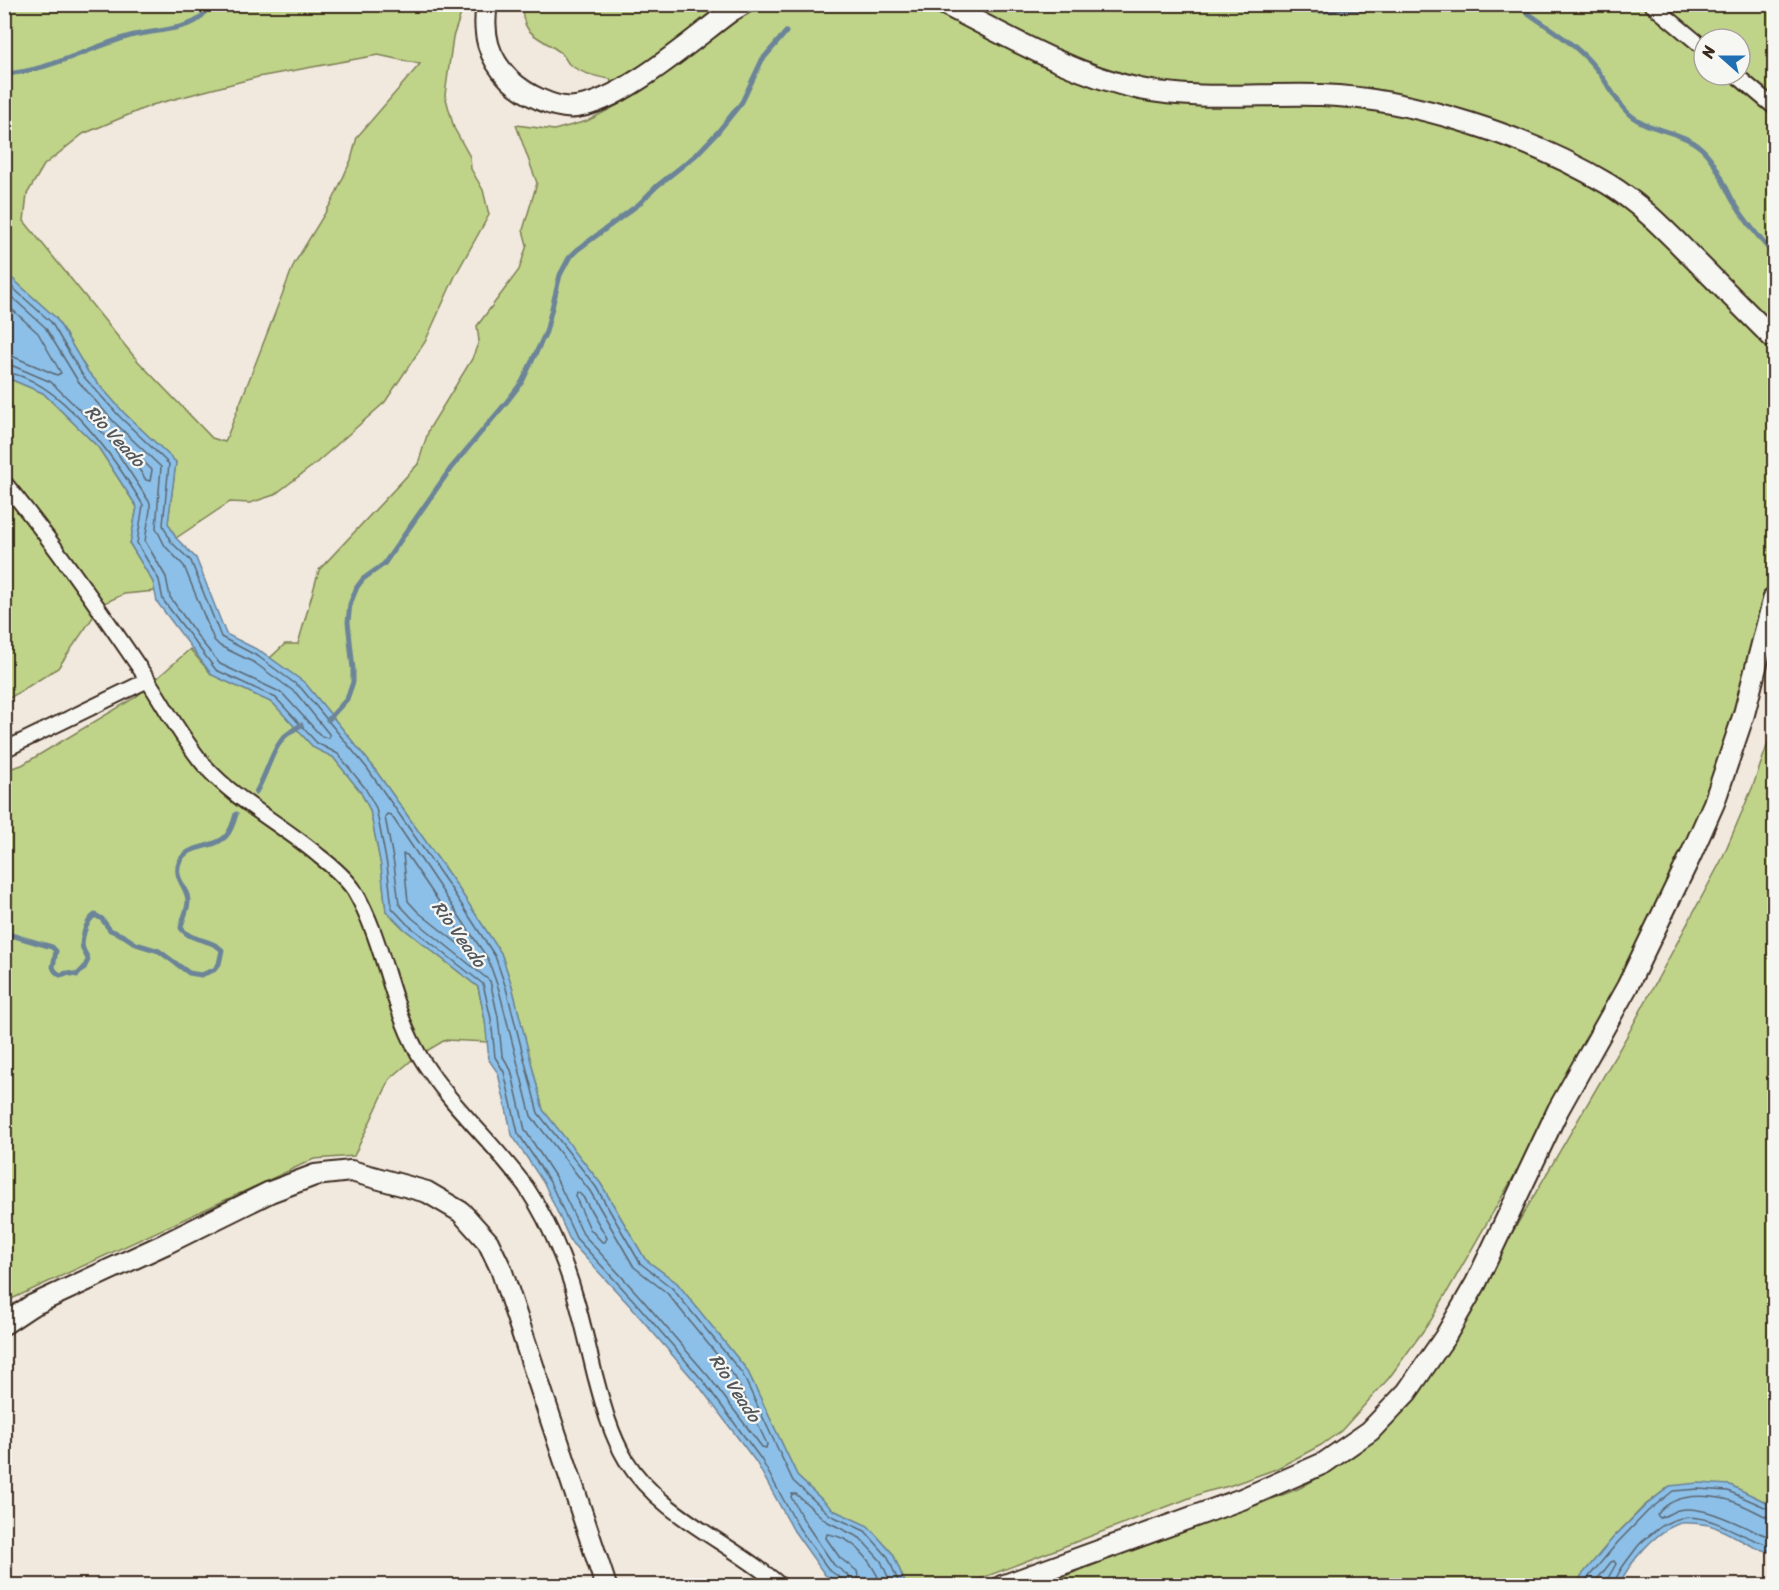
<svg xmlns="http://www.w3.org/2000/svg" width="1779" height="1590" viewBox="0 0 1779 1590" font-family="Sriracha,sans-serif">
  <rect width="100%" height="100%" fill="#f1e8de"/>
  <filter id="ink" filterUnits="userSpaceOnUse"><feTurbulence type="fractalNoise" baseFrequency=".0167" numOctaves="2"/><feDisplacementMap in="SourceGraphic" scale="12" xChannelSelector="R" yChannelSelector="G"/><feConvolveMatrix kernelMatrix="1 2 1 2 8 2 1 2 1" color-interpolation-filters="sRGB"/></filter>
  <g filter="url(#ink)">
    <g fill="#bfd489" stroke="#7d7f54" stroke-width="1.5" fill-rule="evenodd">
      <path d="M4,5h460l-11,32 -8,58 9,33 16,29 1,12 12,21 6,25 -33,59 -31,68 -40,60 -70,62 -41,31 -24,8 -20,-1 -54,36 -8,-15 8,-61 -52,-49 -36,-41 -32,-54 -51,-46zM378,55l42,9 -63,73 -6,23 -18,40 -39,64 -69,178 -13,-4 -76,-79 -112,-138 3,-27 17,-29 39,-31 69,-29 106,-28z"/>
      <path d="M522,5h1252v622l-55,172 -174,323 -114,198 -42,58 -48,53 -20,14 -45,24 -47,17 -24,6 -241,93h-58l-13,-31 -25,-28 -35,-16 -35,-33 -51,-107 -70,-87 -32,-24 -44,-75 -58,-74 -31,-124 -11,-33 -46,-70 -84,-119 -66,-81 -35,-25 15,-14h13l21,-74 99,-106 11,-35 43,-70 7,-18 -2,-15 42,-56 8,-25 -4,-15 14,-47 -21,-58 38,5 33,-9 33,-17 -10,-25c-13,-2 -31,-7 -41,-15 -3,-3 -4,-8 -8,-11 -22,-18 -39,-15 -39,-48zM1704,39h36v36h-36z"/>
      <path d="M5,377l38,16 55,54 39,60 -7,37 23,38 2,9 -31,3 -22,10 -44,64 -53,33z"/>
      <path d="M190,649l22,26 61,28 41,45 19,9 27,34 10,19 11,56 5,45 17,17 75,59 7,33 3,22 -43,-2 -32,19 -23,20 -36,77 -40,3 -309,143v-532l17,-5 114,-68z"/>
      <path d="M1774,726v780l-44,-21 -60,1 -26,20 -31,32 -32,38 -3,9 -538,1 173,-68 44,-13 43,-17 40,-23 19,-13 22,-23 109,-158 137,-235 94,-175 32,-75z"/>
    </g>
    <g fill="#8cc0e9" stroke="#6c8498" stroke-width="1.5">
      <path d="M5,272l51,46 32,54 36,41 52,49 -8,61 8,15 20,20 30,76 36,18 43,31 66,81 84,119 46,70 11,33 31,124 58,74 44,75 32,24 70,87 51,107 35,33 35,16 25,28 13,31h-64l-17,-10 -31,-44 -38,-69 -57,-76 -68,-79 -60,-65 -26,-57 -33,-50 -14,-62 -9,-13 -4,-40 -7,-33 -75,-59 -17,-17 -5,-45 -11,-56 -10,-19 -27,-34 -19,-9 -41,-45 -61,-28 -55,-73 -4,-20 -23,-38 7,-37 -39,-60 -55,-54 -38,-16z"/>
      <path d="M1698,1483l32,2 44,21v46c-24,-2 -42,-20 -65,-27 -7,-1 -21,-3 -28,-2 -25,7 -52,40 -62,62h-41l3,-9 32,-38 32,-32 25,-20z"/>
    </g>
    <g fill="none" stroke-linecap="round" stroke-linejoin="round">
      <g stroke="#5b666f" stroke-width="1.5">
        <path d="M4,280l47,42 32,54 37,41 49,47 -6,61 8,17 20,19 30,76 38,20 42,31 66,80 83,119 45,69 11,32 32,125 58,74 44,76 32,25 70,85 51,108 37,34 35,16 23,26 12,29"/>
        <path d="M4,290l41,37 33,54 36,41 47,45 -5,61 9,18 19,20 30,74 6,6 35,17 41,30 33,41v4l-7,-1 -40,-44 -62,-29 -19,-23 -31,-44 -4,-20 -21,-36 5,-31v-7l-43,-66 -56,-55 -40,-17h-7"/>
        <path d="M4,302l34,31 23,40 -4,2 -43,-18 -10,-1"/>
        <path d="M4,372c56,6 112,88 139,133l-6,38 22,37 4,20 53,70 60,28 41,45 21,11 27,34 11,20 11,57 5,43 15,16 76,60 8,35 4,38 9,15 14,61 32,49 26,56 60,65 68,79 57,77 38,69 30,42 13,9 2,7"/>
        <path d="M134,456h4l14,14 -2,11 -4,-1 -13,-20z"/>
        <path d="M387,814l4,1 97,144 11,31 32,126 59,75 44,76 33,26 68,84 32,67 -1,4 -4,-1 -53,-70 -68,-79 -58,-64 -27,-56 -31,-48 -14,-60 -9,-15 -4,-38 -8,-36 -78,-63 -13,-14 -5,-40 -9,-47z"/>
        <path d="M403,854l4,1 60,88 -1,4h-4l-44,-35 -10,-11z"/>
        <path d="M576,1192l3,1 4,4 24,41 -2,4h-3l-12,-13 -15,-33z"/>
        <path d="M1774,1518l-7,-1c-13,-6 -28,-15 -42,-18 -25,-5 -53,-5 -68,16l3,3c6,-2 12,-6 18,-8 28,-7 69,21 96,28"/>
        <path d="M851,1586l-2,-10 -15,-11 -28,-41 -15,-27 1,-3h4l30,27 34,17 21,23 11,25"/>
        <path d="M860,1586l-3,-15 -17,-13 -14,-20 1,-4c28,3 45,28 55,52"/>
        <path d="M1584,1586l3,-7 31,-37 30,-31 25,-20 25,-2 30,2 46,20"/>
        <path d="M1592,1586l19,-24 3,-1 2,3 -8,14 -1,8"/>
        <path d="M1614,1586c2,-13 14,-26 21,-36 5,-8 13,-13 20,-19 43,-35 77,7 119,15"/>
      </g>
      <g stroke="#6c8498" stroke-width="5">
        <path d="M1228,4l9,3 84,4 78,-3 33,-4"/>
        <path d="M1515,4c27,20 57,36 79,62 13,15 21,35 35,48 22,19 57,16 77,39 12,13 18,32 27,48 12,19 26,37 41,54"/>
        <path d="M4,74c45,-3 84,-26 126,-38 20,-5 45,-5 64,-14 8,-4 11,-9 14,-18"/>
        <path d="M328,720l19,-21 6,-17v-13l-5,-47 2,-18 7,-17 6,-8 21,-15 67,-96 54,-64 17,-22 24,-50 14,-57 9,-17 8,-8 62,-46 18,-18 39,-31 21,-22 25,-31 20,-42 24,-28"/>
        <path d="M256,792c11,-18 15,-41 29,-56 5,-4 11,-8 16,-11"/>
        <path d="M4,933l48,14 4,4 -3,16 2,4 5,4 7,-2 10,2 7,-7 4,-8c0,-3 -3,-6 -4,-9 -5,-8 2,-31 11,-36l7,4 8,11 14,6 12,8 23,7 30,22 12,2 13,-5 5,-6 3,-14c-12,-12 -31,-8 -41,-22 1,-9 7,-17 7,-27 0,-13 -13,-21 -10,-35 6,-24 36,-15 49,-31 4,-5 7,-14 9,-21"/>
      </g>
      <defs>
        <g id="street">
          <path d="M1651,4l53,44"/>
          <path d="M1736,75l38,32"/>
          <path d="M4,482c50,61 95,126 139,191 21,31 38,65 62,93 32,36 78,59 114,90 13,10 26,21 35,34 32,54 36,120 70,173 29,45 71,81 102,124 14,21 26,45 35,68 16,39 24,80 34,120 8,30 15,58 31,85 36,58 106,82 155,126"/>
          <path d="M4,750l144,-70"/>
        </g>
        <g id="secondary">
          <path d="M487,4c-5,30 1,54 23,76 15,14 45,30 66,27 46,-5 117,-68 155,-96l12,-7"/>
          <path d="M944,4c63,32 127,70 196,85 60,12 121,4 181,6 91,3 209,42 287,89 31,19 55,44 81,70 28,28 57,57 85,85"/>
          <path d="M4,1324l27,-18 134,-62 105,-52 45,-17 36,-4 76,21 34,20 27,30 13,27 105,317"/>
          <path d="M1002,1586l240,-87 82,-36 46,-32 37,-39 38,-55 31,-54 82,-173 69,-123 63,-130 24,-54 30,-89 30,-117"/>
        </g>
      </defs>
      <use href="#street" stroke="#3b2a1e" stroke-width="18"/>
      <use href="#secondary" stroke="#3b2a1e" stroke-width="24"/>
      <use href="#street" stroke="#f6f6f2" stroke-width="14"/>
      <use href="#secondary" stroke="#f6f6f2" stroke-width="20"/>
    </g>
  </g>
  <g text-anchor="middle" stroke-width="4.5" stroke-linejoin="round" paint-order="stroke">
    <g font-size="18" font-style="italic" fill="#53575b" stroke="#f6f6f2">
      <text transform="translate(115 436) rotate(47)" y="6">Rio Veado</text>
      <text transform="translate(459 934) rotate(54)" y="6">Rio Veado</text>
      <text transform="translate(735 1388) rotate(57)" y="6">Rio Veado</text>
    </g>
  </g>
  <rect width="1779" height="1590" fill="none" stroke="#f6f6f2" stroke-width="24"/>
  <rect x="12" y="12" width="1755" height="1566" fill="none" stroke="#3b2a1e" stroke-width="2" filter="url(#ink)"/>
  <g transform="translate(1722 57) rotate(291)"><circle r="28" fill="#f6f6f2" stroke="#aba49d" stroke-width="1.5"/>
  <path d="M0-4.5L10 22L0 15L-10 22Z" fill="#1f6fb2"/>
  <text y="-9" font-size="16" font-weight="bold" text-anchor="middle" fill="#3b2a1e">N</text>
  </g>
</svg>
